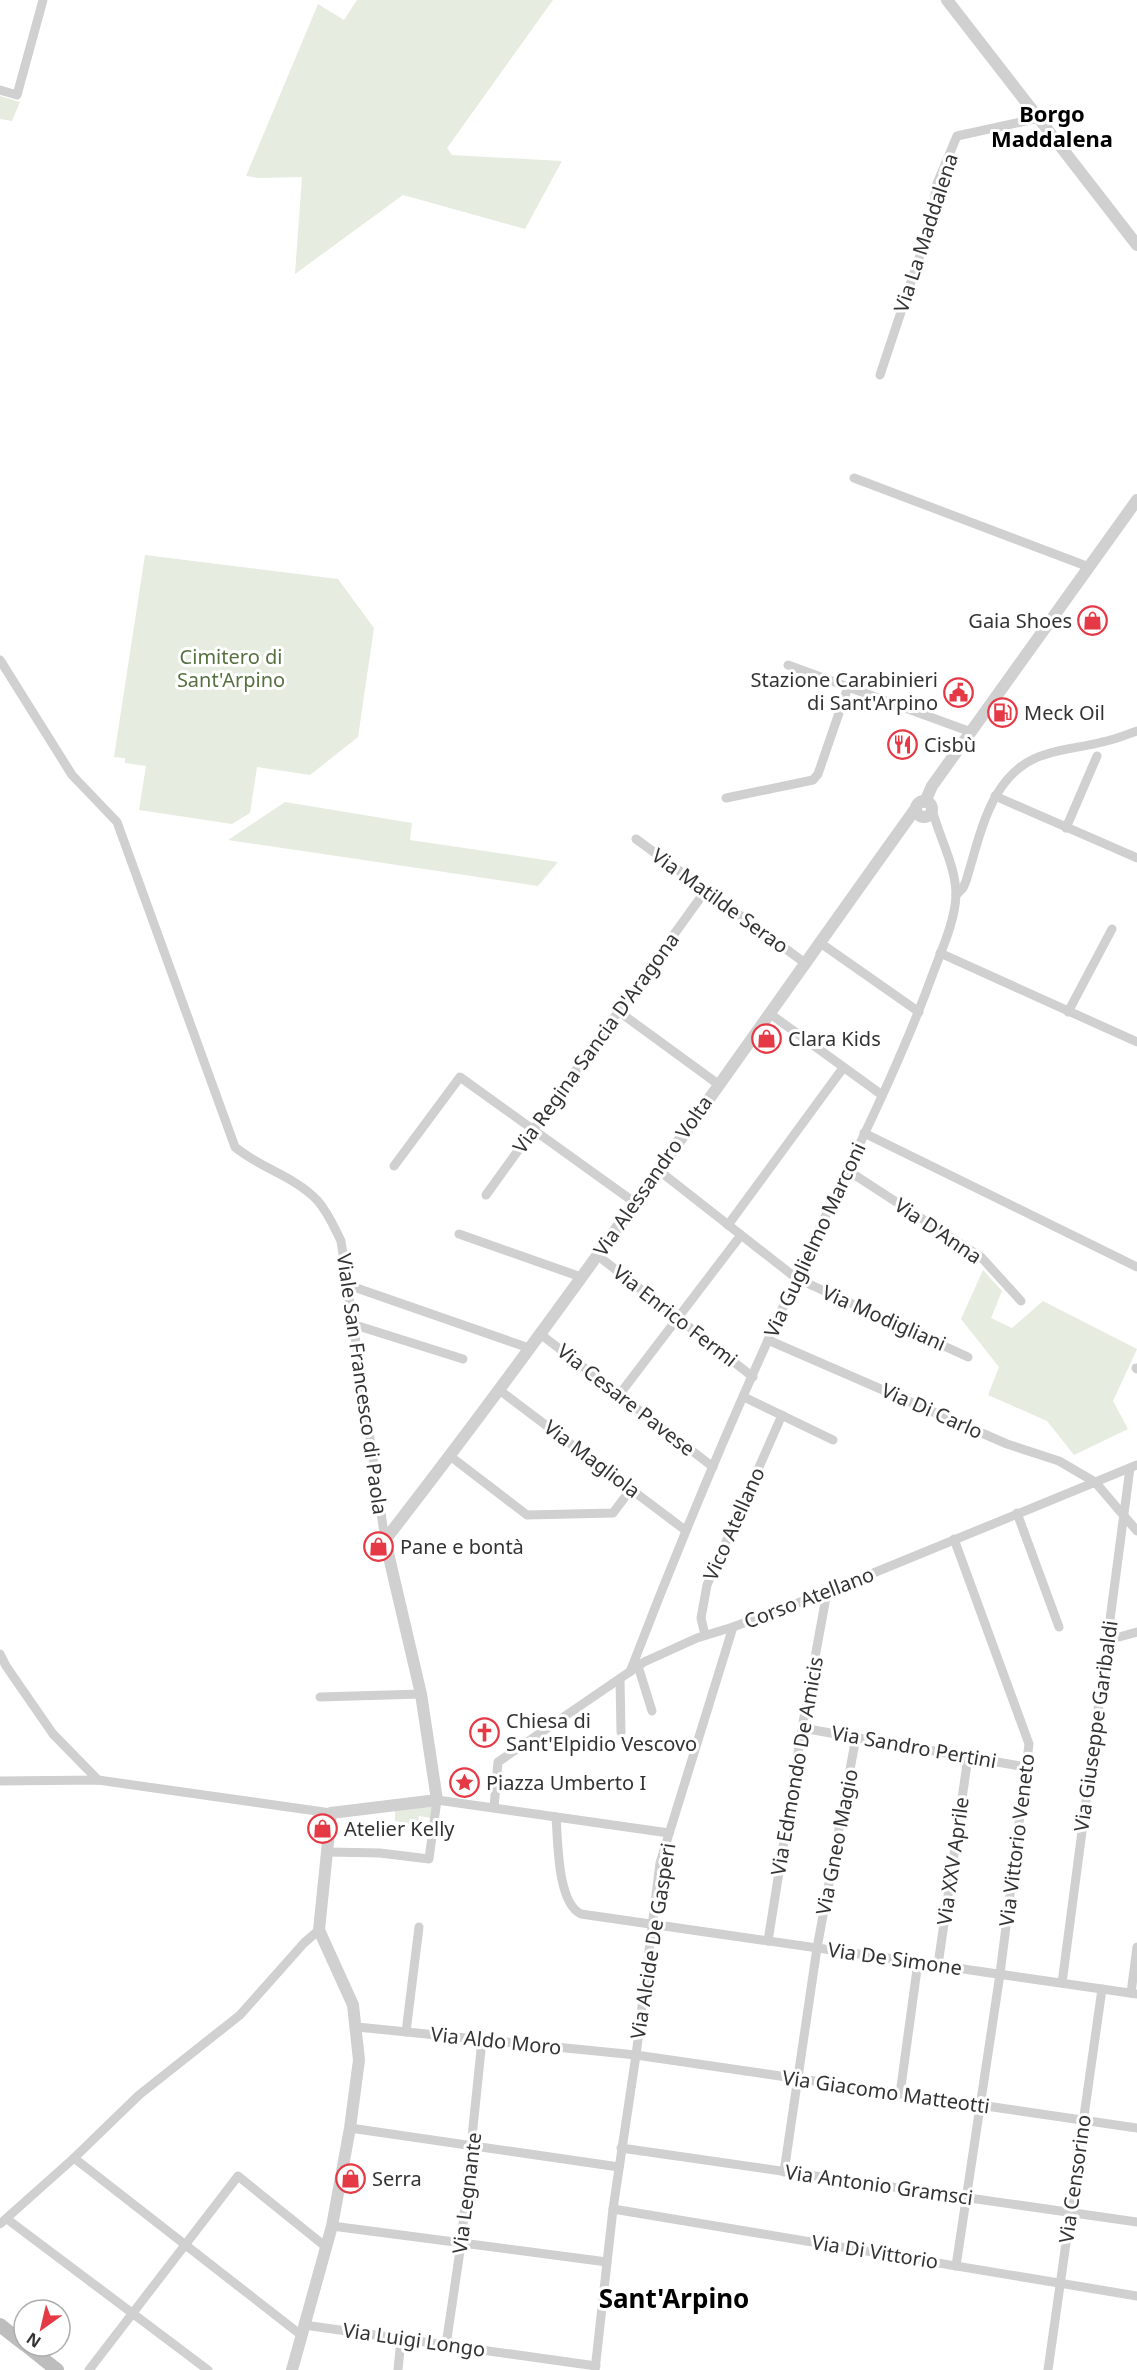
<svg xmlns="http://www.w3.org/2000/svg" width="1137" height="2370" viewBox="0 0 1137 2370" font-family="'Noto Sans',sans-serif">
  <rect width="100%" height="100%" fill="#fff"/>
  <g fill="#e6ecdf">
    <path d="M357,0h196l-106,148 5,7 110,6 -37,68 -122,-34 -108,79 7,-97 -43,1 -13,-2 72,-172 26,16z"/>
    <path d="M0,96l20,6 -8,19 -12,-2z"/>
    <path d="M145,555l193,24 36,49 -16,109 -48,38 -53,-8 -7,46 -18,11 -93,-14 7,-44 -21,-3v-5l-11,-1z"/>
    <path d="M285,802l127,21 -2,17 148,22 -20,24 -310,-46z"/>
    <path d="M983,1270l19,21 -11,27 21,10 31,-27 94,48 -24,52 15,28 -54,26 -27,-34 -59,-26 11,-28 -38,-48z"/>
    <path d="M433,1802l-2,16 -12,-2 -2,9 -22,-4v-15z"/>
  </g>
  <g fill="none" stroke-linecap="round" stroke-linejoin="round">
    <g stroke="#d0d0d0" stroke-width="9">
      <path d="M0,90l17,5 26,-95"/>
      <path d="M880,375l53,-159 3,-30 21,-50 82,-18"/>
      <path d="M854,478l235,89"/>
      <path d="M0,660l72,115 45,47 118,325c25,21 59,29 82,53 11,12 17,27 24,41l44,299"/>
      <path d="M788,665l183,67"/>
      <path d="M995,796l142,62"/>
      <path d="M726,798l87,-18 5,-6 30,-87"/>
      <path d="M1066,828l31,-72"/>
      <path d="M636,839l169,124"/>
      <path d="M956,895l7,-7 3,-7c15,-48 25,-112 81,-127 18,-6 37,-7 55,-12 12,-2 23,-7 35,-11"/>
      <path d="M819,942l100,70"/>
      <path d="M940,953l197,89"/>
      <path d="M618,1011l100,73"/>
      <path d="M1068,1012l44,-83"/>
      <path d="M769,1013l113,82"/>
      <path d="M864,1133l273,134"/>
      <path d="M394,1166l66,-89 174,125"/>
      <path d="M657,1169l139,109 172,79"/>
      <path d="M847,1170l134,87 40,44"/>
      <path d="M486,1195l220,-305"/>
      <path d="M728,1225l115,-157"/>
      <path d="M459,1234l122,43"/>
      <path d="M597,1255l156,122"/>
      <path d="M348,1285l181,63"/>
      <path d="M352,1324l111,35"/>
      <path d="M539,1333l174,134"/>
      <path d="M768,1340l239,104 52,17 36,21 42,49"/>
      <path d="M1136,1368l1,1"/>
      <path d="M498,1389l187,141"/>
      <path d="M619,1395l122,-160"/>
      <path d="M744,1397l89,43"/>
      <path d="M450,1456l77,59 86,-2 18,-24"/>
      <path d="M1017,1513l42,114"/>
      <path d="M954,1539l75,205 -29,230 -44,292"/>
      <path d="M705,1635l-4,-17 6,-33 75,-170"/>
      <path d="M1108,1640l29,-8"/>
      <path d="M0,1654l6,12 47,68 45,46"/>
      <path d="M638,1666l14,45"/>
      <path d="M630,1672c51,-133 106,-264 166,-393 46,-101 98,-199 136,-303 9,-25 23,-54 24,-81 0,-29 -17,-58 -24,-86"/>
      <path d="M620,1679l1,53"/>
      <path d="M320,1697l101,-3"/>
      <path d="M802,1728l224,39"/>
      <path d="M0,1781l98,-1 233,33"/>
      <path d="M494,1807l4,-45 146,-100 53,-24 36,-11 94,-35 310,-127"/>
      <path d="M556,1817c2,23 1,86 25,97l556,80"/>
      <path d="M328,1852l52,1 49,6 8,-59 232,33"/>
      <path d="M768,1941l34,-213 25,-136"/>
      <path d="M938,1965l30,-208"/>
      <path d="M1062,1983l68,-515"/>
      <path d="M1131,1993l6,-46"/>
      <path d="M357,2027l279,28 501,73"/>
      <path d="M406,2032l13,-105"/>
      <path d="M900,2094l18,-132"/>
      <path d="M350,2128l269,39"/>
      <path d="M621,2148l516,74"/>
      <path d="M74,2158l227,177"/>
      <path d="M784,2172l33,-224 39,-211"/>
      <path d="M613,2209l524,87"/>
      <path d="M7,2219l201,151"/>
      <path d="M0,2224l74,-66 65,-63 101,-80 64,-72 15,-13"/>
      <path d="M332,2226l275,36"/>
      <path d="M304,2325l292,41"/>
      <path d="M446,2345l15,-101 21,-204"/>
      <path d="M89,2370l149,-194 88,71"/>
      <path d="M398,2370l3,-31"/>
      <path d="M595,2370l18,-161 23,-154 24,-192 73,-236"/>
      <path d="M1048,2370l54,-381"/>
    </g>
    <g stroke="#d0d0d0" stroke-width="12">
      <path d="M947,0l190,245"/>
      <circle cx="924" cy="809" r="8"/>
      <path d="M925,802l7,-16 205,-286"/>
      <path d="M292,2370l40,-144 18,-98 9,-68 -6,-55 -34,-75 12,-117 106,-13 -16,-106 -36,-154c185,-238 355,-487 531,-732"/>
    </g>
    <g stroke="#bdbdbd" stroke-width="14">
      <path d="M0,2325l24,19"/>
      <path d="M27,2346l30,24"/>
    </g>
  </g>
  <defs>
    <symbol id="shop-ring" viewBox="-11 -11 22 22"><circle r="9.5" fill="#fff" stroke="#e63946" stroke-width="1.5"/><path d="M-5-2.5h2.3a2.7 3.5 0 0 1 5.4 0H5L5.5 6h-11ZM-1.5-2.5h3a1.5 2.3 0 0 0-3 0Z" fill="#e63946"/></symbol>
    <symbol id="civic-ring" viewBox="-11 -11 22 22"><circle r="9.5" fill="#fff" stroke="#e63946" stroke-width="1.5"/><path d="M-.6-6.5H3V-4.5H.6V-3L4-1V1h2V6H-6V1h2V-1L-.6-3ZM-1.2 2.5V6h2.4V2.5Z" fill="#e63946"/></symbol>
    <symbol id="fuel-ring" viewBox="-11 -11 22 22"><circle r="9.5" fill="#fff" stroke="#e63946" stroke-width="1.5"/><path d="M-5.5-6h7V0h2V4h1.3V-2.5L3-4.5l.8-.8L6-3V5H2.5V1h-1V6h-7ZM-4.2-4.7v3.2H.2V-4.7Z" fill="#e63946"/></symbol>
    <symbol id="restaurant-ring" viewBox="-11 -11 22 22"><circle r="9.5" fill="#fff" stroke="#e63946" stroke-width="1.5"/><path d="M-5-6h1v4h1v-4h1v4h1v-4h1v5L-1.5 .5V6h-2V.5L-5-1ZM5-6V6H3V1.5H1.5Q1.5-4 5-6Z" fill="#e63946"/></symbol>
    <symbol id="church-ring" viewBox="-11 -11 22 22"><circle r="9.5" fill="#fff" stroke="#e63946" stroke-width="1.5"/><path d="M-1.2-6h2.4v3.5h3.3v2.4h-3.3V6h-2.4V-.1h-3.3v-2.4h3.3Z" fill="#e63946"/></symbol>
    <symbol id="sight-ring" viewBox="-11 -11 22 22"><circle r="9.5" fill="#fff" stroke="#e63946" stroke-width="1.5"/><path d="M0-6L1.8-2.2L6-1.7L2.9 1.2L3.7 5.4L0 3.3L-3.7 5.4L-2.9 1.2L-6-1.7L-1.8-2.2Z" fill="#e63946"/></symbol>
  </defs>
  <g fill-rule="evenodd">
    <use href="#shop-ring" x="1076" y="604" width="33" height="33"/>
    <use href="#civic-ring" x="942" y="676" width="33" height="33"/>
    <use href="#fuel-ring" x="986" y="696" width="33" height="33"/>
    <use href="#restaurant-ring" x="886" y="728" width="33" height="33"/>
    <use href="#shop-ring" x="750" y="1022" width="33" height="33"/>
    <use href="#shop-ring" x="362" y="1530" width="33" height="33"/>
    <use href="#church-ring" x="468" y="1716" width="33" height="33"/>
    <use href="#sight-ring" x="448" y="1766" width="33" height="33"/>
    <use href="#shop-ring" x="306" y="1812" width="33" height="33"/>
    <use href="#shop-ring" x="334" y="2162" width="33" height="33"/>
  </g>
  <g text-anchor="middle" stroke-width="6" stroke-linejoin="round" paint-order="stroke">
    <g font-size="20" fill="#333" stroke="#fff">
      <text transform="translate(926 233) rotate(-72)" y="7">Via La Maddalena</text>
      <text transform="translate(720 901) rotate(36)" y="7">Via Matilde Serao</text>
      <text transform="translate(596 1043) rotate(-54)" y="7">Via Regina Sancia D'Aragona</text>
      <text transform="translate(653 1176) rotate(-55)" y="7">Via Alessandro Volta</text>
      <text transform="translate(938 1231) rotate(34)" y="7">Via D'Anna</text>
      <text transform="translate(815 1240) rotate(-65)" y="7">Via Guglielmo Marconi</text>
      <text transform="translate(675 1316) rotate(38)" y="7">Via Enrico Fermi</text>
      <text transform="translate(884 1318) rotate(24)" y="7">Via Modigliani</text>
      <text transform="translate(362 1384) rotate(82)" y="7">Viale San Francesco di Paola</text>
      <text transform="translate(626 1400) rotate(38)" y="7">Via Cesare Pavese</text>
      <text transform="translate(932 1411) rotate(24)" y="7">Via Di Carlo</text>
      <text transform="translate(592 1459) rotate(37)" y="7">Via Magliola</text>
      <text transform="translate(734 1524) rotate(-66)" y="7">Vico Atellano</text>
      <text transform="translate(809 1598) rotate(-21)" y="7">Corso Atellano</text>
      <text transform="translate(1096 1726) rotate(-82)" y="7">Via Giuseppe Garibaldi</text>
      <text transform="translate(914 1747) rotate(10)" y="7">Via Sandro Pertini</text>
      <text transform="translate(797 1766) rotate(-80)" y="7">Via Edmondo De Amicis</text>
      <text transform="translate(1017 1840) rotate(-83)" y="7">Via Vittorio Veneto</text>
      <text transform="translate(837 1842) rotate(-79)" y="7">Via Gneo Magio</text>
      <text transform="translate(953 1861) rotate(-82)" y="7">Via XXV Aprile</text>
      <text transform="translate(653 1941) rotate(-81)" y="7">Via Alcide De Gasperi</text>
      <text transform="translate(895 1959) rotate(8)" y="7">Via De Simone</text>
      <text transform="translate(496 2041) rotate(6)" y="7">Via Aldo Moro</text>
      <text transform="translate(886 2092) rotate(8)" y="7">Via Giacomo Matteotti</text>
      <text transform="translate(1075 2179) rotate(-82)" y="7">Via Censorino</text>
      <text transform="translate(879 2185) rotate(8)" y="7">Via Antonio Gramsci</text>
      <text transform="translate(467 2193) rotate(-83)" y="7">Via Legnante</text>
      <text transform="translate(875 2252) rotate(9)" y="7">Via Di Vittorio</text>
      <text transform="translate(414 2340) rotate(8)" y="7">Via Luigi Longo</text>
    </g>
    <g font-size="20" fill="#333" stroke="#fff" text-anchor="start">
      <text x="1072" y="628" text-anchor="end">Gaia Shoes</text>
      <text x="938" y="687" text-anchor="end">Stazione Carabinieri<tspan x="938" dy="23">di Sant'Arpino</tspan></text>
      <text x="1024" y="720">Meck Oil</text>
      <text x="924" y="752">Cisbù</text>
      <text x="788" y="1046">Clara Kids</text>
      <text x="400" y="1554">Pane e bontà</text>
      <text x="506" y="1728">Chiesa di<tspan x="506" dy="23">Sant'Elpidio Vescovo</tspan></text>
      <text x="486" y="1790">Piazza Umberto I</text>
      <text x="344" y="1836">Atelier Kelly</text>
      <text x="372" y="2186">Serra</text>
    </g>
    <g font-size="20" fill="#56703f" stroke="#fff">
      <text x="231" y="664">Cimitero di<tspan x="231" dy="23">Sant'Arpino</tspan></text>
    </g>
    <g font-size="22" font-weight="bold" fill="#000" stroke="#fff">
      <text x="1052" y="122">Borgo<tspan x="1052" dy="25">Maddalena</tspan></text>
    </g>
    <g font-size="26" font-weight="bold" fill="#000" stroke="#fff">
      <text x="674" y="2308">Sant'Arpino</text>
    </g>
  </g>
  <g transform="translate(42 2328) rotate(214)"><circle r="28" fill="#ffffff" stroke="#adadad" stroke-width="1.5"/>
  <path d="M0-4.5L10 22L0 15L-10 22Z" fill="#e63946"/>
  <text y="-9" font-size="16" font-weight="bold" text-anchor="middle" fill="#333333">N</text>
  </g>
</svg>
